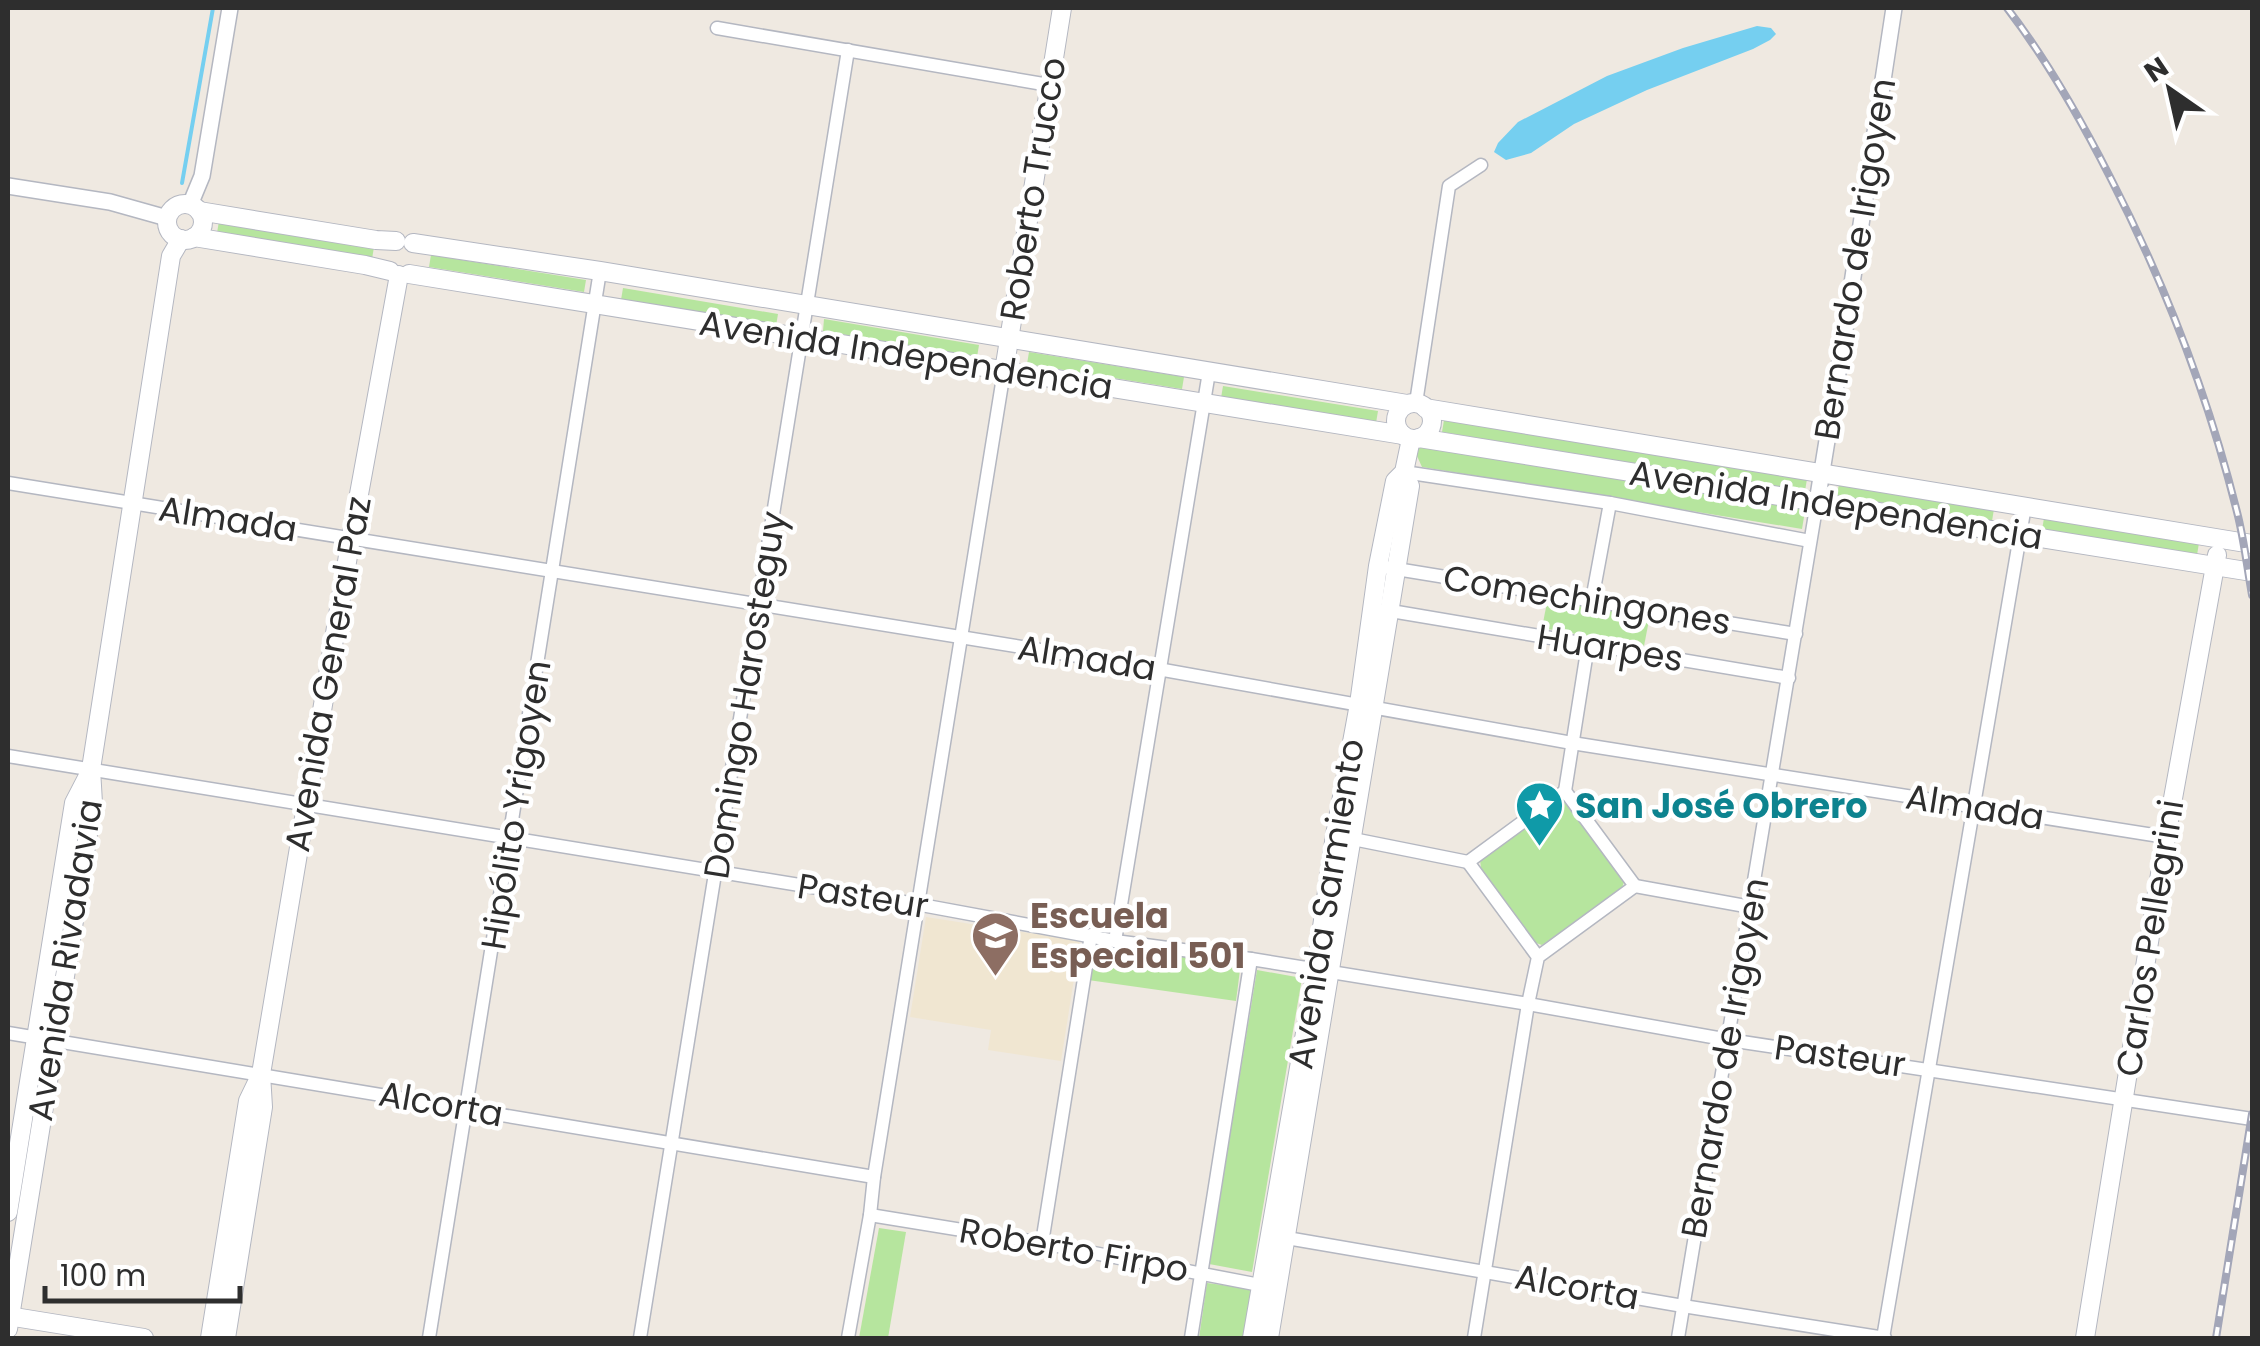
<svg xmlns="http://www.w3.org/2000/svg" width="2260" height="1346" viewBox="0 0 2260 1346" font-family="Poppins,sans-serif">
  <rect width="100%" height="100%" fill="#efe9e1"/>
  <path fill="#f0e6d1" d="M926,917l154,24 -19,120 -73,-11 3,-20 -81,-13z"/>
  <g fill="#b6e59e">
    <path d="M219,221l155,26 -2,12 -155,-26z"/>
    <path d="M431,255l155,25 -2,12 -155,-25z"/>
    <path d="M623,288l155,26 -2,12 -155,-26z"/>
    <path d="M824,319l155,26 -2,12 -154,-26z"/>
    <path d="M1029,352l155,25 -2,12 -155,-25z"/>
    <path d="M1223,386l155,25 -2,12 -155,-25z"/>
    <path d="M1444,420l363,59 -2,12 -363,-59z"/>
    <path d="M1418,445l388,60 -4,24 -380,-62 -5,-11z"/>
    <path d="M1839,484l155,25 -2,12 -155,-26z"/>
    <path d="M2044,518l155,25 -2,12 -155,-25z"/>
    <path d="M1548,597l102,18 -6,31 -102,-18z"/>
    <path d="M1559,801h7l58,81 -3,9 -79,54 -9,-3 -52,-74 -1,-8z"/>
    <path d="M1096,942l145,20 -5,39 -148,-21z"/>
    <path d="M1257,970l45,8 -50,294 -43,-8z"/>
    <path d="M879,1228l27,4 -18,106h-29z"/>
    <path d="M1207,1283l46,6 -7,49h-47z"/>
  </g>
  <path fill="#75cff0" d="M1757,26l14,2 5,6 -6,6 -17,9 -106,41 -73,34 -43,29 -25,7 -12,-8 4,-9 20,-21 89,-46 76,-28z"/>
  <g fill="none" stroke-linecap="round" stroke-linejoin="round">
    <path stroke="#75cff0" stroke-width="4" d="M182,183l31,-175"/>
    <defs>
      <g id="minor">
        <path d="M717,28l332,57"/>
        <path d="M1416,403l33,-217 32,-21"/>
        <path d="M1404,472l206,31 200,38"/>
        <path d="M8,483l1150,186 414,74 594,94"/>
        <path d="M1378,566l418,68"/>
        <path d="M1592,600l18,-97"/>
        <path d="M1385,610l404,68"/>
        <path d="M8,756l908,148 199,37 136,18 277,45 201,36 523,79"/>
        <path d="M1565,791l23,-146"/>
        <path d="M1348,838l120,24"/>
        <path d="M1635,886l116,21"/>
        <path d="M1115,941l94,-569"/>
        <path d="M8,1033l866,144"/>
        <path d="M870,1215l172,28 223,43"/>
        <path d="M1281,1237l402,69 202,32"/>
        <path d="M1042,1243l49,-308"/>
        <path d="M429,1338l171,-1067"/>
        <path d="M640,1338l208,-1288"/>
        <path d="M848,1338l22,-123 4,-38 130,-806"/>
        <path d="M1191,1338l60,-379"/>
        <path d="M1474,1338l54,-334 10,-47 97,-71 -70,-95 -97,71 70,95"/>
        <path d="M1678,1338l139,-836"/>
        <path d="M1883,1338c46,-277 97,-554 142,-832"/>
      </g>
      <g id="tertiary">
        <path d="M8,186l102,16 57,16"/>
        <path d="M190,205l12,-29 28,-168"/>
        <path d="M1817,502l27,-166 50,-328"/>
      </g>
      <g id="secondary">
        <circle cx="185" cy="222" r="18"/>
        <path d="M199,211l177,29 20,1"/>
        <path d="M194,237l171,28 25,6"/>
        <path d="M413,243l187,28 807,133"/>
        <path d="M409,274l994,161"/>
        <path d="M1004,371l58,-363"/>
        <circle cx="1414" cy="421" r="18"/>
        <path d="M1425,408l827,136"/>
        <path d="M1419,438l833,134"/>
        <path d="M8,1212l66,-409 15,-29"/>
        <path d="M8,1316l136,22"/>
        <path d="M8,1329l85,-526 -2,-34 80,-513 10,-17"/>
        <path d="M210,1338l38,-237 13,-27"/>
        <path d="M226,1338l37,-231 -2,-33 90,-536 48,-263"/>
        <path d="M1252,1338l64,-368 19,-135 24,-131 19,-138 17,-85 9,-9 7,-33"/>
        <path d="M1269,1338l141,-852 -6,-14"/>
        <path d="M2085,1338l81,-501 51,-282"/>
      </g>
    </defs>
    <use href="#minor" stroke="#b4b7c1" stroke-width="15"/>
    <use href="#tertiary" stroke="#b4b7c1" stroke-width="18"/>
    <use href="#secondary" stroke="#b4b7c1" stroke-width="20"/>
    <use href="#minor" stroke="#fff" stroke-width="12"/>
    <use href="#tertiary" stroke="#fff" stroke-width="15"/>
    <use href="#secondary" stroke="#fff" stroke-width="18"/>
    <defs>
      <g id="rail">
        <path d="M2007,8c40,52 73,110 103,169 55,107 98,218 127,335 7,27 10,55 15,83"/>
        <path d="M2216,1338l36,-224"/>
      </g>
    </defs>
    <use href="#rail" stroke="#a3a6b8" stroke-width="8"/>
    <use href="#rail" stroke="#fff" stroke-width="4" stroke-dasharray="11" stroke-linecap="butt"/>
  </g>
  <defs>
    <symbol id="sight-pin" viewBox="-11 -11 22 30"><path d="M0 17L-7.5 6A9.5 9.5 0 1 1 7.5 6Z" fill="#0f9aa8" stroke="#fff"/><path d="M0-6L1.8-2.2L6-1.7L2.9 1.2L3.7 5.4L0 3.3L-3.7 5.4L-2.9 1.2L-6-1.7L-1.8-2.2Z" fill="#fff"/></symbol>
    <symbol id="school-pin" viewBox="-11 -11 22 30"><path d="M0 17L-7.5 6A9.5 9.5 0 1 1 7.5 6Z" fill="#8d6e63" stroke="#fff"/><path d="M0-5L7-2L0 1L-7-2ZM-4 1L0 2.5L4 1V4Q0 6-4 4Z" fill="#fff"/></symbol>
  </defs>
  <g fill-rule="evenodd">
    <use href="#sight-pin" x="1512" y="778" width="55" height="75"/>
    <use href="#school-pin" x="968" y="908" width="55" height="75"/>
  </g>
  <g text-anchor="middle" stroke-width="9" stroke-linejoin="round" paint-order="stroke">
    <g font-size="35" fill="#2e2e2e" stroke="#fff">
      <text transform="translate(1033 189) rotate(-81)" y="12">Roberto Trucco</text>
      <text transform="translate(1855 259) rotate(-81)" y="12">Bernardo de Irigoyen</text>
      <text transform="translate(906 355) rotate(9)" y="12">Avenida Independencia</text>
      <text transform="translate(1836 505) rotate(9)" y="12">Avenida Independencia</text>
      <text transform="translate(228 519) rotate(9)" y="12">Almada</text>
      <text transform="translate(1587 600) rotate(9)" y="12">Comechingones</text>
      <text transform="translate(1610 648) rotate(9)" y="12">Huarpes</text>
      <text transform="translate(1087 658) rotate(9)" y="12">Almada</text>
      <text transform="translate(328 674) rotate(-80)" y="12">Avenida General Paz</text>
      <text transform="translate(745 695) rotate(-81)" y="12">Domingo Harosteguy</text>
      <text transform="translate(516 805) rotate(-81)" y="12">Hipólito Yrigoyen</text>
      <text transform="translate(1975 807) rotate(9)" y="12">Almada</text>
      <text transform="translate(863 896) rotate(9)" y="12">Pasteur</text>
      <text transform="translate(1326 904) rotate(-81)" y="12">Avenida Sarmiento</text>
      <text transform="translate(2150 938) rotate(-81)" y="12">Carlos Pellegrini</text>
      <text transform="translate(65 960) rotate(-81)" y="12">Avenida Rivadavia</text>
      <text transform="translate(1840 1056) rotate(8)" y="12">Pasteur</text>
      <text transform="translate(1725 1058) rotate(-80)" y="12">Bernardo de Irigoyen</text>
      <text transform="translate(441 1104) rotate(10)" y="12">Alcorta</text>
      <text transform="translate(1074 1250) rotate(10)" y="12">Roberto Firpo</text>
      <text transform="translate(1577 1287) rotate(10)" y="12">Alcorta</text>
    </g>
    <g font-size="35" font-weight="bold" fill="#0d838f" stroke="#fff" text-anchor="start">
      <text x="1575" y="818">San José Obrero</text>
    </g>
    <g font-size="35" font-weight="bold" fill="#785e54" stroke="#fff" text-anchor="start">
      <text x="1030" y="928">Escuela<tspan x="1030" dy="40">Especial 501</tspan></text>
    </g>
  </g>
  <rect width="2260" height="1346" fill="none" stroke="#2e2e2e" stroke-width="20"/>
  <g transform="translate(2170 90) rotate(326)" stroke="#ffffff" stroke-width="8" paint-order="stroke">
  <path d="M0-8L18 38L0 25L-18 38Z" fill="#2e2e2e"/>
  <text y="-15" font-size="28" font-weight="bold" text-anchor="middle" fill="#2e2e2e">N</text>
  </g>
  <path d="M45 1286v15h195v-15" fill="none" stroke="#2e2e2e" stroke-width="5"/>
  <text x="60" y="1286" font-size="30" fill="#2e2e2e" stroke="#ffffff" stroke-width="8" paint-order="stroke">100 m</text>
</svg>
